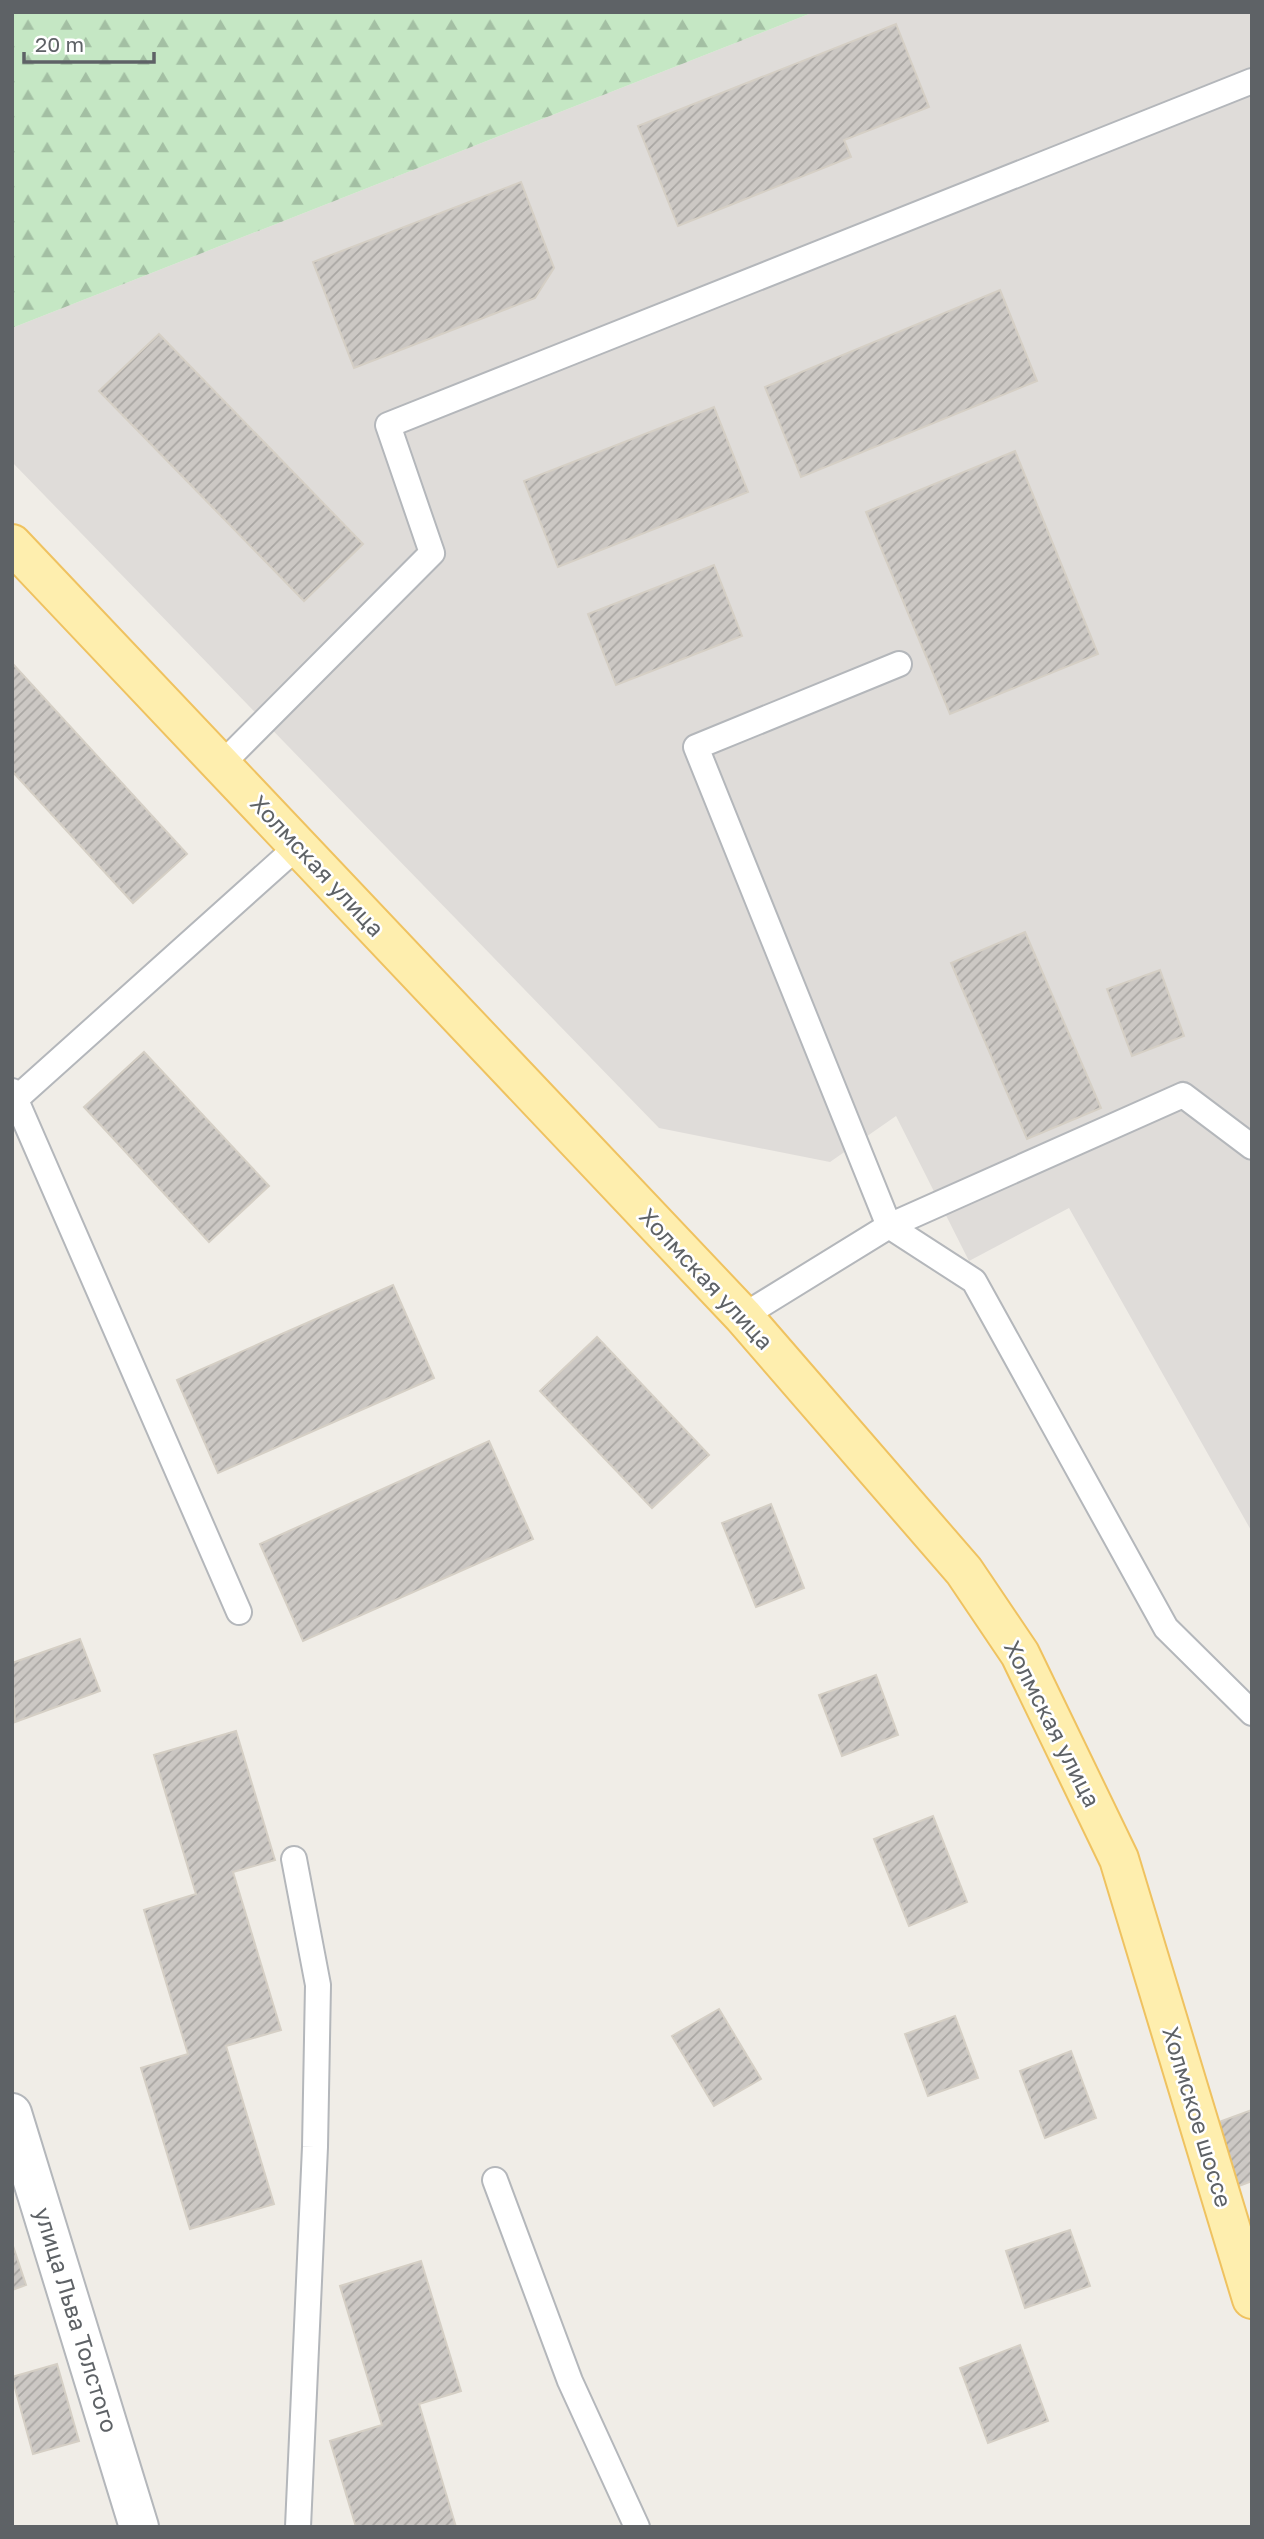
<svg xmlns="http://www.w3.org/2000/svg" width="1264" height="2539" viewBox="0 0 1264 2539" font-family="'Golos Text',sans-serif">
  <defs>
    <pattern id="forest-firs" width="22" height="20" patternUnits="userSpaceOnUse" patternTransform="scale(1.75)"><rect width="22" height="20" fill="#c5e7c4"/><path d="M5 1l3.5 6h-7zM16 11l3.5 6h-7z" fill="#a3bfa3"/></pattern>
    <pattern id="building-hatch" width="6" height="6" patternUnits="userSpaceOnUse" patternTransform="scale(1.75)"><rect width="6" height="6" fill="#ccc8c4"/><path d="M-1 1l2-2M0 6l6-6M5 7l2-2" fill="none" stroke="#a9a6a3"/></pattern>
  </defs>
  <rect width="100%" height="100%" fill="#f0ede7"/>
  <path fill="#dfdcd9" d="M814,12h438v1520l-183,-324 -100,53 -73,-145 -66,46 -171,-34 -647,-666v-134z"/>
  <path fill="url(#forest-firs)" d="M12,12h802l-802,316z"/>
  <g fill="url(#building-hatch)" stroke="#d5cfc5" stroke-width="2">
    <path d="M896,24l33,83 -85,33 7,17 -173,69 -40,-100z"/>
    <path d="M521,182l33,86 -19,30 -181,70 -41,-106z"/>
    <path d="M1000,290l37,91 -236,96 -36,-90z"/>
    <path d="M159,334l204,210 -59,57 -205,-210z"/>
    <path d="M714,407l34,85 -190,75 -34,-86z"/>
    <path d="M1015,451l83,203 -148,60 -84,-202z"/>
    <path d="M714,565l28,71 -126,49 -28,-71z"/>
    <path d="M12,663l175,191 -54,49 -121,-132z"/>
    <path d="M1025,932l76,176 -74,31 -76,-176z"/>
    <path d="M1160,970l24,66 -52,20 -25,-67z"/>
    <path d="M144,1052l125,134 -60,56 -125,-135z"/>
    <path d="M393,1285l41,93 -216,95 -41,-93z"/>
    <path d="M597,1337l112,118 -57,53 -112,-117z"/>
    <path d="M489,1441l44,98 -230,102 -43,-97z"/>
    <path d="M771,1504l33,84 -48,19 -34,-84z"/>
    <path d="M80,1639l20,52 -85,31 -3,-59z"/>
    <path d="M876,1675l22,60 -56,21 -23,-61z"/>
    <path d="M236,1731l39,129 -42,12 48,158 -55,16 48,158 -84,25 -49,-161 47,-14 -44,-144 52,-16 -42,-139z"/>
    <path d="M933,1816l34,86 -58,24 -35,-87z"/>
    <path d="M719,2009l42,70 -47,27 -42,-70z"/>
    <path d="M955,2016l23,62 -50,18 -23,-62z"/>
    <path d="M1071,2051l25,67 -51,20 -25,-67z"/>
    <path d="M1252,2110v71l-13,5 -23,-63z"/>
    <path d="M1070,2230l20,56 -65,22 -19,-57z"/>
    <path d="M12,2243l14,42 -14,5z"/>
    <path d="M421,2261l40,130 -42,13 37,123h-100l-26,-86 52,-16 -42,-139z"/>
    <path d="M1020,2345l28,76 -60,22 -28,-75z"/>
    <path d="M57,2364l22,77 -46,13 -21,-77z"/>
  </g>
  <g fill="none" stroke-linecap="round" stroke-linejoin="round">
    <defs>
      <g id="service">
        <path d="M899,664l-203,83 193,479 294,-131 69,52"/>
        <path d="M221,765l211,-212 -44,-128 864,-344"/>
        <path d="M12,1091l227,521"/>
        <path d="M17,1098l281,-252"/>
        <path d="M743,1316l146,-90 85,55 192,347 86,85"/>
        <path d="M294,1859l24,126 -3,162 -17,380"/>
        <path d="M495,2180l75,201 67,146"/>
      </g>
      <path id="minor" d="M12,2113l127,414"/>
      <path id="primary" d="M12,544l731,772 221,255 56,83 99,205 133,440"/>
    </defs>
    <use href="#service" stroke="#b4b7bb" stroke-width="28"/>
    <use href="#minor" stroke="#b4b7bb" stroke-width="42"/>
    <use href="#primary" stroke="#efc260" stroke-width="42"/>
    <use href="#service" stroke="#fff" stroke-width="24"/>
    <use href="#minor" stroke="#fff" stroke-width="38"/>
    <use href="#primary" stroke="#feeeae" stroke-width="38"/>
  </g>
  <g text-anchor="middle" stroke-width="5" stroke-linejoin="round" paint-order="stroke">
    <g font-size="23" fill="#5e6266" stroke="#fff">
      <text transform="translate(317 866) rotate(47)" y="8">Холмская улица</text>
      <text transform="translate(706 1279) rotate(47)" y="8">Холмская улица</text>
      <text transform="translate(1052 1724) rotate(63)" y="8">Холмская улица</text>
      <text transform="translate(1197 2117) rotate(73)" y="8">Холмское шоссе</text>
      <text transform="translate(76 2320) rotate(73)" y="8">улица Льва Толстого</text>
    </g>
  </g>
  <rect width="1264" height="2539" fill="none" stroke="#5e6266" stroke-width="28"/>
  <path d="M24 52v10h130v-10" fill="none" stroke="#5e6266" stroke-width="3.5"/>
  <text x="35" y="52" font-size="21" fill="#5e6266" stroke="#ffffff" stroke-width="5" paint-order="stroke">20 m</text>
</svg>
